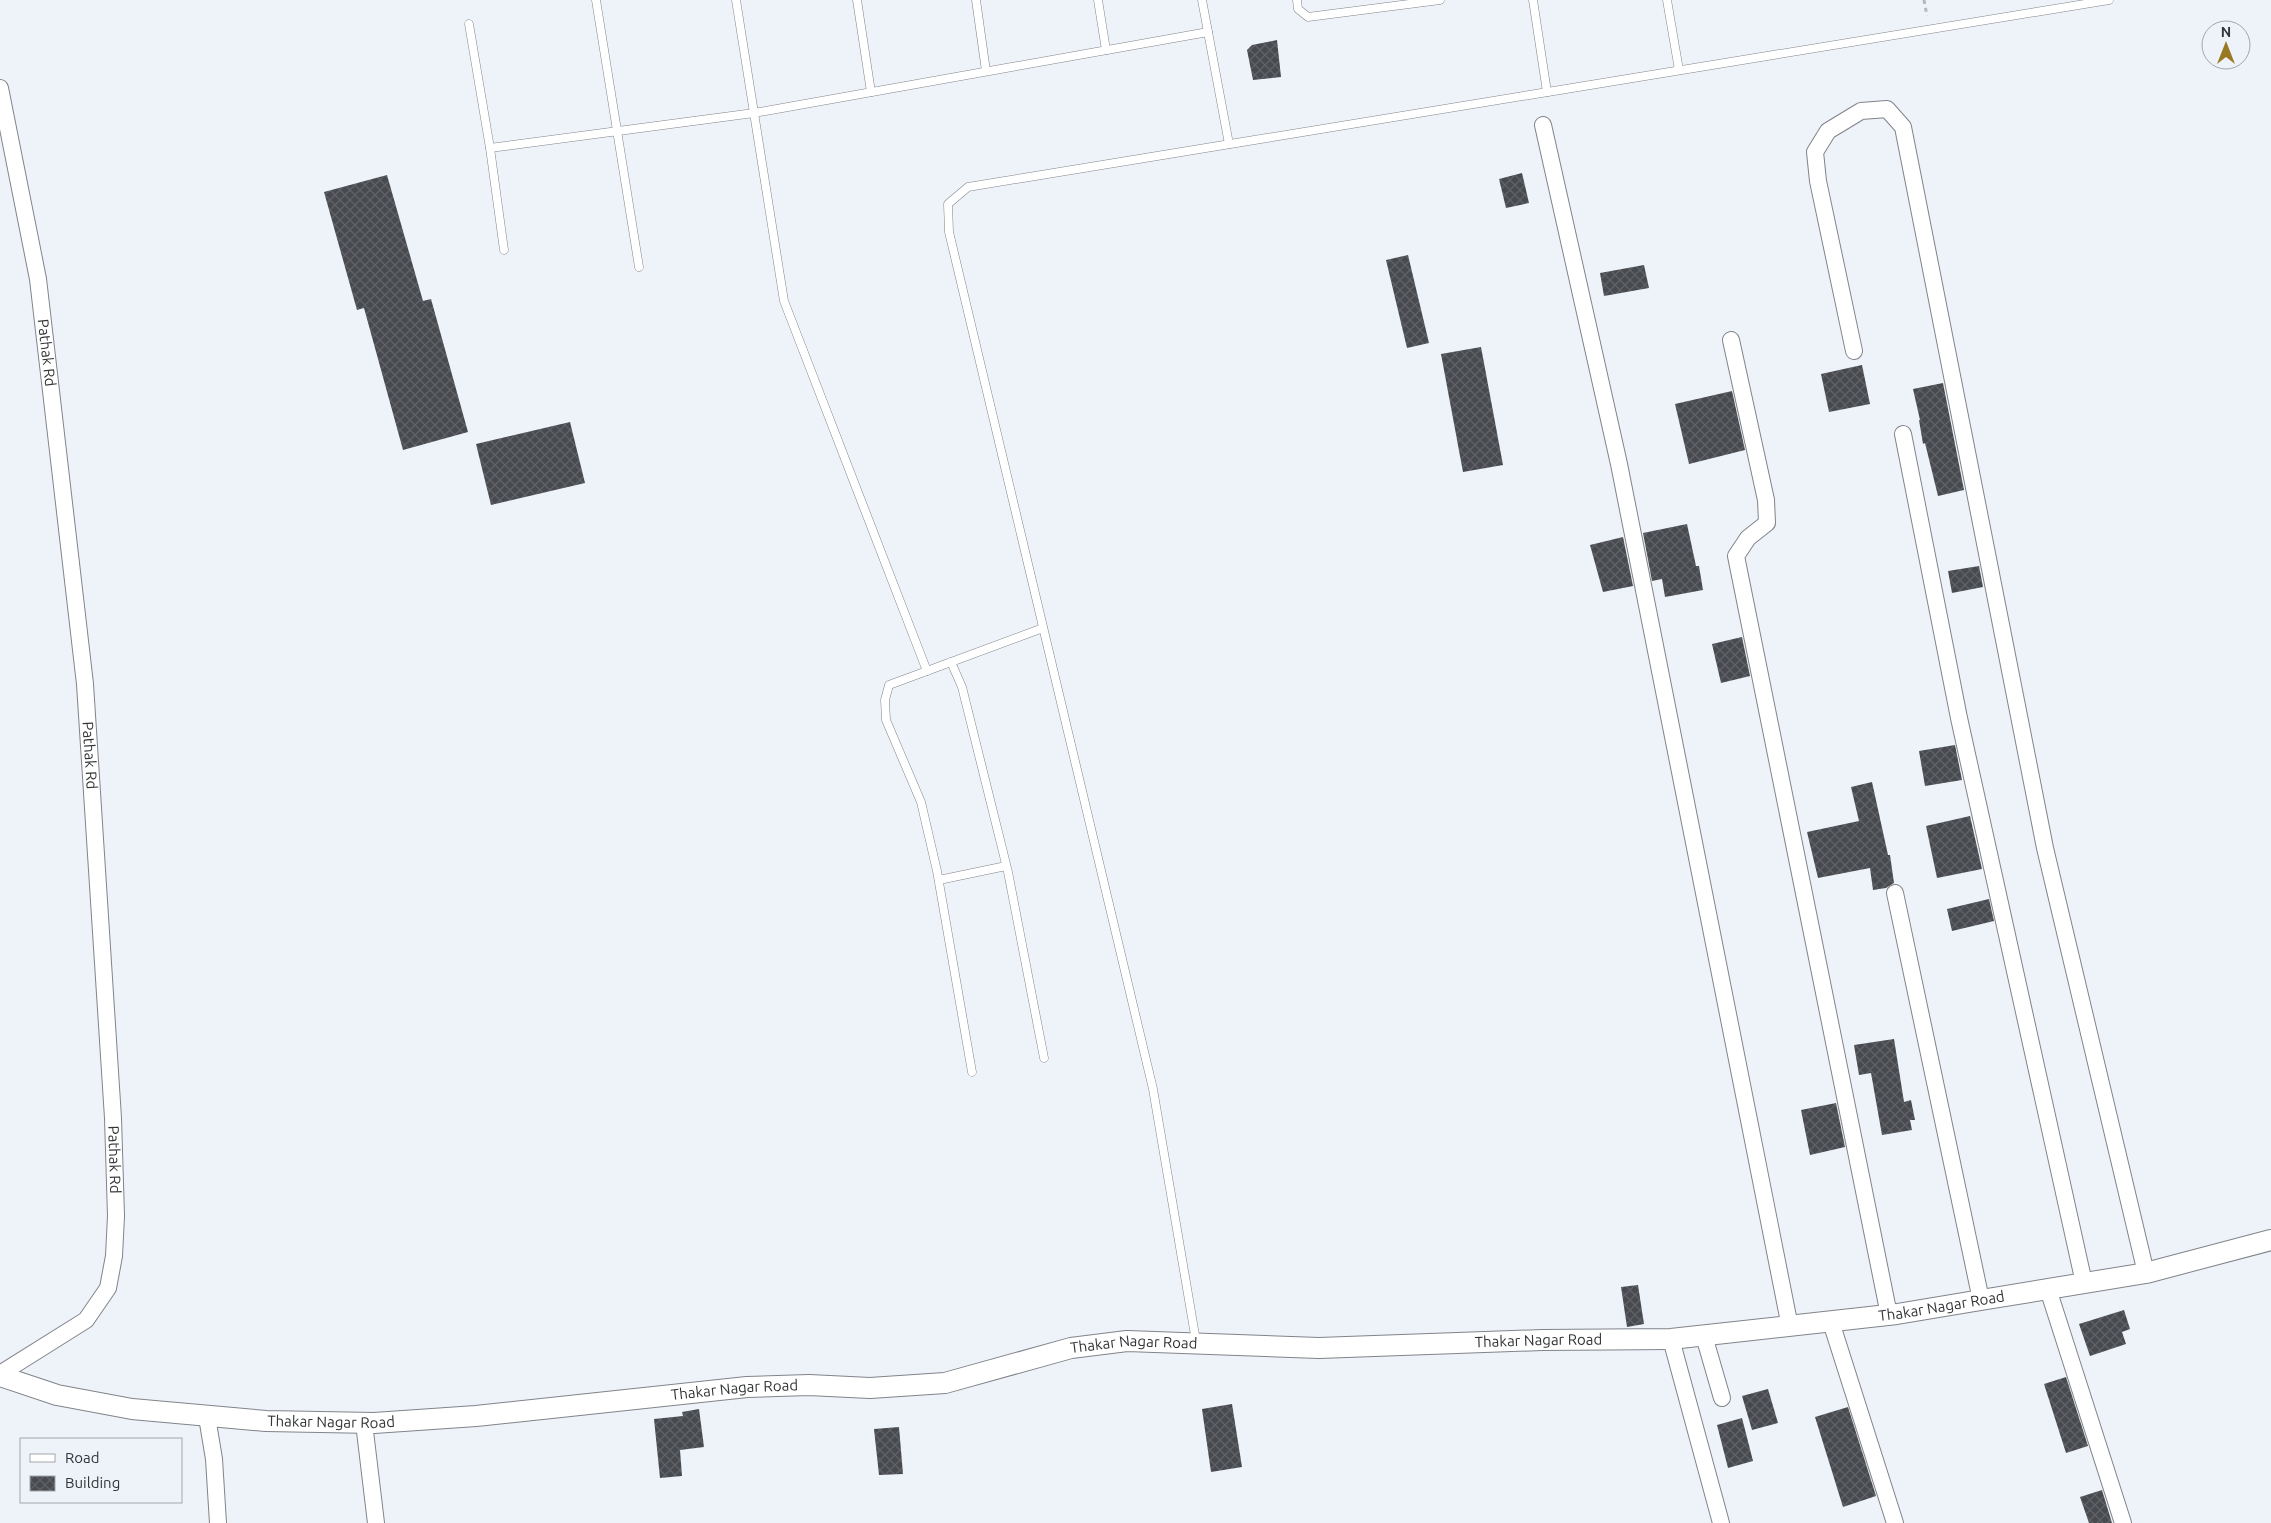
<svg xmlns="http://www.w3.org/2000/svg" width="2271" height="1523" viewBox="0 0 2271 1523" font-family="Ubuntu,sans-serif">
  <defs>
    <pattern id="building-cross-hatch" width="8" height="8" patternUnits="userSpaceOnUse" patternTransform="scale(1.25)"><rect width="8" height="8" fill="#474a4f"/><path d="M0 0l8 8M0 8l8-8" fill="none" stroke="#606266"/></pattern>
  </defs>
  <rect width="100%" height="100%" fill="#eef3f9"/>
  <g fill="url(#building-cross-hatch)">
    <path d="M1277,40l4,37 -28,3 -6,-30 5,-5z"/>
    <path d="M1522,173l7,30 -23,5 -7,-29z"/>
    <path d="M387,175l36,126 8,-2 37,133 -65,18 -39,-142 -7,2 -33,-118z"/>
    <path d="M1408,255l21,88 -22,5 -21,-88z"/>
    <path d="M1644,265l5,23 -45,8 -4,-23z"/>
    <path d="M1481,347l22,118 -40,7 -22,-118z"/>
    <path d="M1862,365l8,39 -41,8 -8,-38z"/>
    <path d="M1943,383l21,107 -26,6 -13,-53 -2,1 -4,-24h1l-7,-31z"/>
    <path d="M1732,391l13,59 -56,14 -14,-60z"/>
    <path d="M570,422l15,61 -94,22 -15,-61z"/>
    <path d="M1687,524l9,42h3l4,24 -38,7 -3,-18 -10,2 -9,-48z"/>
    <path d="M1623,537l10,49 -30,6 -13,-47z"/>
    <path d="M1979,566l4,21 -31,6 -4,-22z"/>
    <path d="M1742,637l8,39 -29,7 -9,-39z"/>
    <path d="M1955,745l7,35 -37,6 -6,-35z"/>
    <path d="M1872,782l16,73h2l4,28 -8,5 -13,2 -3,-22 -52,10 -11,-46 52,-11 -8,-34z"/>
    <path d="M1970,816l12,53 -45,9 -11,-52z"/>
    <path d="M1989,899l5,22 -42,10 -5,-22z"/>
    <path d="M1894,1039l10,63 7,-2 4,20h-5l2,10 -30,5 -11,-62 -12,2 -5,-30z"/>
    <path d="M1836,1103l9,44 -35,8 -9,-45z"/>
    <path d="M1638,1285l6,39 -17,3 -6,-40z"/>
    <path d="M2124,1310l6,19 -8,3 4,12 -36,12 -11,-32z"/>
    <path d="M2066,1377l22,69 -22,7 -22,-69z"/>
    <path d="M1768,1389l10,34 -26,7 -10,-34z"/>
    <path d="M1232,1404l10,63 -31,5 -9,-63z"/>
    <path d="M1848,1407l28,89 -33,11 -28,-90z"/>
    <path d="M699,1409l5,38 -24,3 2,26 -22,2 -6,-59 29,-3 -1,-4z"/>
    <path d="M1742,1418l11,43 -25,7 -11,-43z"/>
    <path d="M899,1427l4,47 -24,1 -5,-46z"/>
    <path d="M2102,1490l10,33h-23l-9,-26z"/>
  </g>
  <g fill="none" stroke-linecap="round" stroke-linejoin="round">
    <defs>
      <g id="service">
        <path d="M596,0l43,267"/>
        <path d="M736,0l48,301 143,370"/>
        <path d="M857,0l14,92"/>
        <path d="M976,0l10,71"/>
        <path d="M1098,0l8,50"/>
        <path d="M1202,0l27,144"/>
        <path d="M1297,0l1,9 10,8 132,-17"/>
        <path d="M1533,0l14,92"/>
        <path d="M1667,0l12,70"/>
        <path d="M469,24l21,124 14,102"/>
        <path d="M490,148l264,-35 454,-81"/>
        <path d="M951,662l11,25 46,185 36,186"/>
        <path d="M939,880l67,-14"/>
        <path d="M972,1072l-35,-201 -16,-69 -35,-82 -1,-20 4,-15 154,-57"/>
        <path d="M1196,1341l-43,-252 -204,-857 -1,-28 20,-17 1141,-187"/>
      </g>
      <g id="minor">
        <path id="s1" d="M0,88l38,191 47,405 28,434 3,98 -2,40 -6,32 -22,32 -86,54"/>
        <path d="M1543,125l76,339 171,863"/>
        <path d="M1731,340l35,160 1,23 -19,15 -12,18 153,759"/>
        <path d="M1854,351l-36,-170 -3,-29 13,-21 33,-20 26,-2 16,18 142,721 101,425"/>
        <path d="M1903,434l56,284 125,565"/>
        <path d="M1895,893l86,407"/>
        <path d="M2048,1289l75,234"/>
        <path d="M1831,1322l64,201"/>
        <path d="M1704,1336l18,62"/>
        <path d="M1671,1339l50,184"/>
        <path d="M207,1417l7,42 4,64"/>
        <path d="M364,1423l12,100"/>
      </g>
      <g id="tertiary">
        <path id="s2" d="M0,1376l57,19 75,14 134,12 108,2 102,-7 271,-29 62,-2 61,3 75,-5 126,-35 56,-7 192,7 223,-8 129,-1 226,-25 84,-14 165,-27 125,-33"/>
      </g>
    </defs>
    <use href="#service" stroke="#80848a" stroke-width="9"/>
    <use href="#minor" stroke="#80848a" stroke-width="18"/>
    <use href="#tertiary" stroke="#80848a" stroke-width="22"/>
    <path stroke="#b3b8bc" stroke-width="3" stroke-dasharray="4 4" stroke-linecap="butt" d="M1924,0l3,16"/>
    <use href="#service" stroke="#fff" stroke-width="8"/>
    <use href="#minor" stroke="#fff" stroke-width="16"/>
    <use href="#tertiary" stroke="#fff" stroke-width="20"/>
  </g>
  <g text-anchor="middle" stroke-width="5" stroke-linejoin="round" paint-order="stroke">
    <g font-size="15" fill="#323436" stroke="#eef3f9">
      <text dy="5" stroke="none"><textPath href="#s1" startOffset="269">Pathak Rd</textPath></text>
      <text dy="5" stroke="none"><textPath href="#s1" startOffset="674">Pathak Rd</textPath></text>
      <text dy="5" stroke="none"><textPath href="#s1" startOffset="1079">Pathak Rd</textPath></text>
      <text dy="5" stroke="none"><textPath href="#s2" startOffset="1956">Thakar Nagar Road</textPath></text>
      <text dy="5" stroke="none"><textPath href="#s2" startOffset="1551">Thakar Nagar Road</textPath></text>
      <text dy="5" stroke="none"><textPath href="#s2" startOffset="1146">Thakar Nagar Road</textPath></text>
      <text dy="5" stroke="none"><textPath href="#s2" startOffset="741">Thakar Nagar Road</textPath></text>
      <text dy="5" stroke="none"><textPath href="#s2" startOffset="336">Thakar Nagar Road</textPath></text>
    </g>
  </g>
  <rect x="20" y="1438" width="162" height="65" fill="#eef3f9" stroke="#a3a7ab"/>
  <rect x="30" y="1454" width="25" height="8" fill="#ffffff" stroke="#a3a7ab"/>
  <text x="65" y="1463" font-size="15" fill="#323436">Road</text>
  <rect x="30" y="1476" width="25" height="15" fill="url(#building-cross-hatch)" stroke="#a3a7ab"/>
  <text x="65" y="1488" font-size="15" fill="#323436">Building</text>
  <g transform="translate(2226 45)"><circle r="24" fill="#eef3f9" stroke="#a3a7ab"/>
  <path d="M0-4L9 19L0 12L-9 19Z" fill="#9a7923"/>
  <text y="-8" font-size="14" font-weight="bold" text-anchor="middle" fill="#323436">N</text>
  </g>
</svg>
